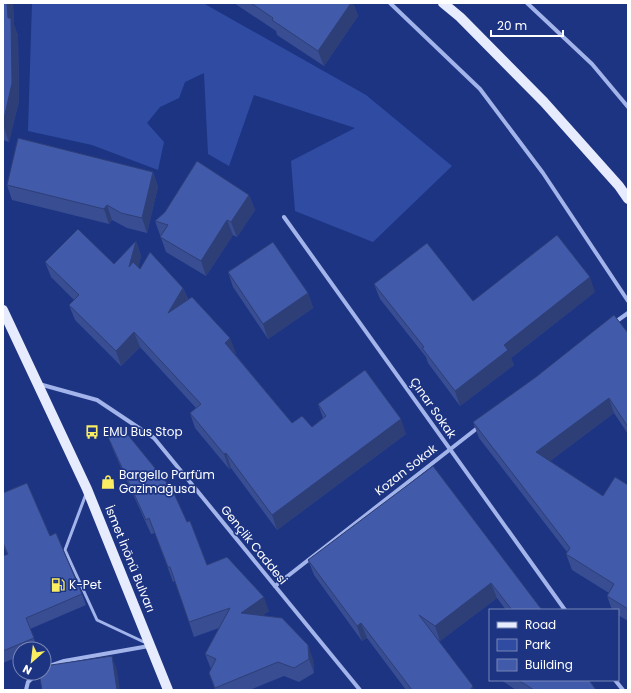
<svg xmlns="http://www.w3.org/2000/svg" width="631" height="693" viewBox="0 0 631 693" font-family="Poppins,sans-serif">
  <rect width="100%" height="100%" fill="#1d3483"/>
  <path fill="#304ca2" d="M32,3h171l163,92 86,71 -79,76 -78,-31 -4,-50 64,-33 -101,-33 -25,71 -21,-12 -4,-81 -19,9 -6,16 -19,9 -13,16 17,19 -6,28 -66,-25 -64,-14z"/>
  <g fill="none" stroke-linecap="round" stroke-linejoin="round">
    <path stroke="#a3b4ea" stroke-width="3" d="M86,494l-21,56 32,70 49,23"/>
    <g stroke="#a3b4ea" stroke-width="4">
      <path d="M390,3l90,86 63,84 85,128"/>
      <path d="M527,3l65,61 36,43"/>
      <path d="M284,217l281,393"/>
      <path d="M614,323l14,-10"/>
      <path d="M39,384l58,16 57,38 206,252"/>
      <path d="M275,586l205,-160"/>
      <path d="M44,668l20,-7 85,-15"/>
      <path d="M615,680l8,10"/>
      <path d="M26,690l2,-8 10,-9"/>
    </g>
    <g stroke="#e7ebfe" stroke-width="10">
      <path d="M443,3l17,14 84,85 75,84 9,13"/>
      <path d="M3,310l84,179 81,201"/>
    </g>
  </g>
  <g fill="#384d92">
    <path d="M3,3h10l1,22 4,11 1,65 -10,41 -6,-2z"/>
    <path d="M234,3h119l5,13 -34,50 -47,-31 -1,-4z"/>
    <path d="M153,172l5,15 -11,46 -20,-5 -15,-8 -3,4 -97,-24 -5,-15z"/>
    <path d="M249,195l6,15 -18,27 -4,-2 -27,41 -40,-24 -11,-31z"/>
    <path d="M136,241l5,15 -3,12 2,1 43,19 5,11 48,54 -1,1 57,69 20,4 11,-9 -5,-14 88,30 -129,96 -46,-62 -2,1 -34,-41 -5,-15 6,-5 -56,-61 -19,19 -46,-46 -6,-15 5,-5 -23,-23 -6,-15 69,2z"/>
    <path d="M228,272l80,21 5,15 -45,31 -35,-52z"/>
    <path d="M374,284l99,17 122,-9 -84,66 3,7 -54,41 -32,-43 -2,-6 -46,-58z"/>
    <path d="M628,333v101l-14,-21 -64,48 53,35 25,-11v136l-10,-6v-5h-6l-5,-14 2,-3 -37,-23 -6,-16 1,-2 -88,-114 -6,-16z"/>
    <path d="M108,437l99,128 62,46 -7,5 51,43 1,14 -15,9 -15,-6 -34,14h-35l-6,-17 2,-4 -6,-15 14,-26 -25,9 -19,-56 -2,1 -18,-49 -4,1 -37,-82z"/>
    <path d="M433,466l109,144h-36l-9,-12 -57,43 -4,-3 38,52h-68l-39,-52 -5,3 -48,-66 -6,-15z"/>
    <path d="M3,493l47,43 32,58 4,11 -56,24 8,20h-18v7l-17,7v-107l4,-2 -4,-9z"/>
    <path d="M501,680h88l7,10h-80z"/>
  </g>
  <g fill="#2e3f77">
    <path d="M7,3h6l1,22 4,11 1,65 -10,41 -6,-17 5,-107z"/>
    <path d="M351,3h2l5,13 -34,50 -6,-15z"/>
    <path d="M153,172l5,15 -11,46 -5,-15z"/>
    <path d="M249,195l6,15 -18,27 -6,-15z"/>
    <path d="M107,205l5,15 -3,4 -5,-15z"/>
    <path d="M227,220l6,15 -27,41 -5,-15z"/>
    <path d="M136,241l5,15 -6,26 -6,-15z"/>
    <path d="M590,277l5,15 -84,66 3,7 -54,41 -5,-15 49,-46z"/>
    <path d="M183,288l6,15 -21,10z"/>
    <path d="M308,293l5,15 -45,31 -5,-15z"/>
    <path d="M134,332l6,15 -19,19 -5,-15z"/>
    <path d="M230,338l6,15 -5,5 -6,-15z"/>
    <path d="M609,398l5,15 -73,55 -5,-16z"/>
    <path d="M401,419l5,15 -129,96 -5,-15z"/>
    <path d="M226,453l5,15 -2,1 -5,-15z"/>
    <path d="M491,583l6,15 -57,43 -5,-15z"/>
    <path d="M264,597l5,14 -23,16 -5,-14z"/>
    <path d="M361,623l6,15 -5,3 -5,-15z"/>
    <path d="M308,645l5,14 1,14 -5,-14z"/>
    <path d="M112,656l5,14 3,20h-3z"/>
    <path d="M473,686l1,4h-4z"/>
  </g>
  <g fill="#415aaa" stroke="#2e3f77">
    <path d="M3,3h4l1,15h3l1,65 -9,40z"/>
    <path d="M251,3h100l-33,48 -46,-31 1,-2z"/>
    <path d="M18,138l135,34 -11,46 -21,-5 -14,-8 -3,4 -97,-24z"/>
    <path d="M197,161l52,34 -18,27 -4,-2 -26,41 -41,-24 8,-12 -13,-4 10,-9z"/>
    <path d="M78,229l36,35 22,-23 -7,26 4,-5 7,7 10,-17 33,36 -15,25 24,-16 38,41 -5,5 67,80 10,-7 10,11 14,-11 -8,-12 47,-34 36,49 -129,96 -46,-62 -2,1 -34,-41 11,-9 -67,-72 -18,19 -47,-46 10,-10 -34,-33z"/>
    <path d="M557,235l33,42 -86,68 4,5 -53,41 -33,-43 2,-1 -50,-63 53,-41 46,58z"/>
    <path d="M273,242l35,51 -45,31 -35,-52z"/>
    <path d="M614,315l14,18v94l-19,-29 -73,54 67,44 12,-19 13,8v124l-21,-13 7,-12 -48,-30 4,-6 -97,-126 63,-45z"/>
    <path d="M124,430l48,59 15,33 3,-1 17,44 20,-8 37,40 -23,16 41,5 26,27 1,14 -15,9 -16,-6 -63,26 -6,-15 7,-14 -11,-5 25,-46 -41,14 -19,-55h-2l-19,-49 -3,2 -38,-83z"/>
    <path d="M433,466l109,144h-30l-21,-27 -56,43 -16,-11 54,71 -3,4h-58l-51,-67 -4,3 -49,-66z"/>
    <path d="M27,483l23,53 6,-3 26,61 -56,24 8,20 -31,13v-95l5,-2 -5,-11v-50z"/>
    <path d="M112,656l5,34h-75l-3,-17h5v-7z"/>
    <path d="M518,680h71l7,10h-62z"/>
  </g>
  <defs>
    <symbol id="bus-bare" viewBox="-9 -9 18 18"><path d="M-5-6H5V4H4V6H2V4H-2V6H-4V4H-5ZM-3.5-4V0h7V-4ZM-3.5 1.2v1.5H-2V1.2ZM2 1.2v1.5H3.5V1.2Z" fill="#faed61" stroke="#1d3483" stroke-width="2.5" paint-order="stroke"/></symbol>
    <symbol id="shop-bare" viewBox="-9 -9 18 18"><path d="M-5-2.5h2.3a2.7 3.5 0 0 1 5.4 0H5L5.5 6h-11ZM-1.5-2.5h3a1.5 2.3 0 0 0-3 0Z" fill="#faed61" stroke="#1d3483" stroke-width="2.5" paint-order="stroke"/></symbol>
    <symbol id="fuel-bare" viewBox="-9 -9 18 18"><path d="M-5.5-6h7V0h2V4h1.3V-2.5L3-4.5l.8-.8L6-3V5H2.5V1h-1V6h-7ZM-4.2-4.7v3.2H.2V-4.7Z" fill="#faed61" stroke="#1d3483" stroke-width="2.5" paint-order="stroke"/></symbol>
  </defs>
  <g fill-rule="evenodd">
    <use href="#bus-bare" x="82" y="422" width="20" height="20"/>
    <use href="#shop-bare" x="98" y="472" width="20" height="20"/>
    <use href="#fuel-bare" x="48" y="575" width="20" height="20"/>
  </g>
  <g text-anchor="middle" stroke-width="3.5" stroke-linejoin="round" paint-order="stroke">
    <g font-size="12" fill="#fff" stroke="#1d3483">
      <text transform="translate(433 408) rotate(55)" y="4">Çınar Sokak</text>
      <text transform="translate(406 470) rotate(-38)" y="4">Kozan Sokak</text>
      <text transform="translate(254 545) rotate(51)" y="4">Gençlik Caddesi</text>
      <text transform="translate(130 559) rotate(68)" y="4">İsmet İnönü Bulvarı</text>
    </g>
    <g font-size="12" fill="#fff" stroke="#1d3483" text-anchor="start">
      <text x="103" y="436">EMU Bus Stop</text>
      <text x="119" y="479">Bargello Parfüm<tspan x="119" dy="14">Gazimağusa</tspan></text>
      <text x="69" y="589">K-Pet</text>
    </g>
  </g>
  <rect width="631" height="693" fill="none" stroke="#ffffff" stroke-width="8"/>
  <rect x="489" y="609" width="130" height="72" fill="#1d3483" stroke="#7785b5"/>
  <rect x="497" y="622" width="20" height="6" fill="#e7ebfe" stroke="#7785b5"/>
  <text x="525" y="629" font-size="12" fill="#ffffff">Road</text>
  <rect x="497" y="639" width="20" height="12" fill="#304ca2" stroke="#7785b5"/>
  <text x="525" y="649" font-size="12" fill="#ffffff">Park</text>
  <rect x="497" y="659" width="20" height="12" fill="#415aaa" stroke="#7785b5"/>
  <text x="525" y="669" font-size="12" fill="#ffffff">Building</text>
  <g transform="translate(32 661) rotate(208)"><circle r="19" fill="#1d3483" stroke="#7785b5"/>
  <path d="M0-3L7 15L0 10L-7 15Z" fill="#faed61"/>
  <text y="-6" font-size="11" font-weight="bold" text-anchor="middle" fill="#ffffff">N</text>
  </g>
  <path d="M491 30v6h72v-6" fill="none" stroke="#ffffff" stroke-width="2"/>
  <text x="497" y="30" font-size="12" fill="#ffffff" stroke="#1d3483" stroke-width="3" paint-order="stroke">20 m</text>
</svg>
